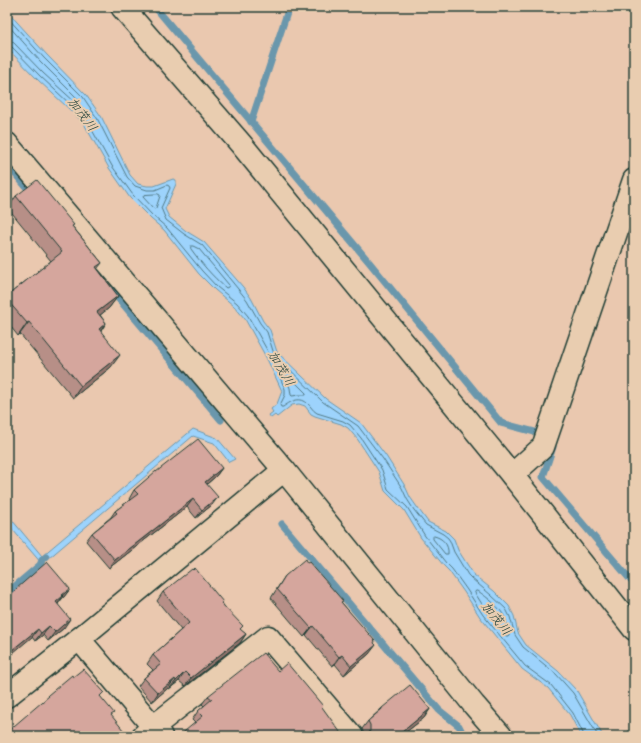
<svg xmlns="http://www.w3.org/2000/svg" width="641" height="743" viewBox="0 0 641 743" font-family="'Shantell Sans','Klee One',sans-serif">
  <rect width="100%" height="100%" fill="#eac8af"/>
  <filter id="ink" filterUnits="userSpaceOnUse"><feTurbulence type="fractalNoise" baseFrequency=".025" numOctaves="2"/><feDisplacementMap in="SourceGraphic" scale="8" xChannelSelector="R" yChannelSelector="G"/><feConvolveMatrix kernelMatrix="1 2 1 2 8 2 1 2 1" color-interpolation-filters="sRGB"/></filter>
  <g filter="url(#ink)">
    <g fill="#9dd3fc" stroke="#6b97ac">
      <path d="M7,11l40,44 39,40 15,21 29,59 8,9 9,2h7l19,-7 3,1v4l-11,25 4,8 17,14 18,11 39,45 8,11 12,23 7,9 7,22 49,47 35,24 25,33 19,30 5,11 7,10 11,15 18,9 8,8 4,11 16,25 20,16 15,15 5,10 4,17 8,12 32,26 19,20 26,45h-22l-11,-21 -22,-27 -26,-19 -42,-52 -16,-25 -15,-21 -5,-5 -23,-28 -17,-28 -19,-19 -6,-19 -21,-32 -10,-12 -7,-4 -26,-8 -4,-2 -6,-8 -6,-2 -7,1 -15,12 -2,-2 -4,3 -2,-3 4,-3 -2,-3 6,-5 5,-13 -15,-32 -22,-40 -11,-13 -19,-16 -16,-16 -35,-44 -13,-11 -21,-21 -21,-30 -26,-46 -46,-43 -30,-31z"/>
      <path d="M193,429l24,9 18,21 -6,3 -15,-19 -21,-7 -151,128 -35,-41v-9l35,42z"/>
    </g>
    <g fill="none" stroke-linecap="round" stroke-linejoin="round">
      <g stroke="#517984" stroke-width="1">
        <path d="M7,17l37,41 39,39 14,21 30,59 8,9 12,4h8l12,-5 2,1 1,2 -9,20 5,12 18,14 18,11 45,55 13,23 7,9 7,22 49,48 35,24 25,33 19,29 5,11 7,11 12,15 17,9 5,4 2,3 4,11 14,23 3,3 20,17 15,14 4,8 5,18 8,12 33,27 17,19 25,43"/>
        <path d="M7,24l33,37 39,39v3h-3l-33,-30 -29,-30 -3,-2h-4"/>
        <path d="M7,46l5,1 28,29 46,43 26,47 21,29 20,21 14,12 35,43 15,16 20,16 11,13 23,41 14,32v6l-5,10 1,2h2c7,-5 16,-11 24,-4 4,3 5,7 10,10l26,8 7,4 11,13 21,32 6,19 19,18 18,29 21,27 6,6 15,21 16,25 42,51 26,19 22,28 10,20 1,3"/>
        <path d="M158,194l2,1v1l-4,12 -1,1 -2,-1 -10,-11 1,-2z"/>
        <path d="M191,246h2l6,3 30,36 -1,2 -2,1c-14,-12 -25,-25 -35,-39z"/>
        <path d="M287,376h2l17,17v2h-7l-7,1 -1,-1 -1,-7 -4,-10z"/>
        <path d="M434,536c9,2 15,9 14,18h-3l-12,-15v-2z"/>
        <path d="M476,591h2c10,7 22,16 27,27 2,5 3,11 4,16v2h-3l-19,-24 -12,-19z"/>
      </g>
      <g stroke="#6b97ac" stroke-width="7">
        <path d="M155,7l214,255 132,161 45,12"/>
        <path d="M251,122l38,-115"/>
        <path d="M7,164l25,30"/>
        <path d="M111,290l110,130"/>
        <path d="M553,447l-10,30 91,107"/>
        <path d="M282,524l157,186 20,16 5,10"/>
        <path d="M7,593l33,-28 2,-5 4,-3"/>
      </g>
      <defs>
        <g id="minor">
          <path d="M7,144l277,326 190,235 27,31"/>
          <path d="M512,475l31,-28 91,-267"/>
          <path d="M79,639l82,97"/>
          <path d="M7,696l72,-57 205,-169"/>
          <path d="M143,736l10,-9 115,-90 84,99"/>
        </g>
        <path id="tertiary" d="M122,7l119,137 271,331 122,154"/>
      </defs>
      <use href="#minor" stroke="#1f3d34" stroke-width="25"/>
      <use href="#tertiary" stroke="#1f3d34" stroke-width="25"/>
      <use href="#minor" stroke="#e9cdb0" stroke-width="22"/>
      <use href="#tertiary" stroke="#e9cdb0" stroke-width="22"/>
    </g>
    <g fill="#b78f87" stroke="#1f3d34">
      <path d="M16,196l57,31 29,36 -5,6 21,27 -9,12 -9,7 6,8 -5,8 10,36 -38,31 -53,-64 -2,2 -11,-14v-26l44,-35 -43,-53z"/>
      <path d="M222,468l-6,8 -9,8 5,21 -16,13 -9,-11 -78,61 -23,-27 6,-8 19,-16 4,-6 15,-11 -1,-1 5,-9 22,-18z"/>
      <path d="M307,563l35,40 32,40 -5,11 -25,21 -9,-11 -3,2 -26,-31 -2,2 -33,-39 14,-22z"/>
      <path d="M16,589h54l-12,15 6,24 -16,13 -5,-6 -8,6 -3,-4z"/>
      <path d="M163,592l59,11 18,27 6,4 -6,9 -55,43 -6,-5 -10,8 -1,-1 -16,14 -14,-16 6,-8 9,-8 -6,-6 6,-9 28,-25 -24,-29z"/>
      <path d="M278,671l44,37 -127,15 -3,-3 6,-9 6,-5 -2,-2 6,-8z"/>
      <path d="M382,708l48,1 -6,9 -23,18h-37v-2l-2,-5 6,-8 12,-11z"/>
    </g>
    <g fill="#95746e" stroke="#1f3d34">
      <path d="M118,296l-9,12 -20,16 8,-12z"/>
      <path d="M29,322l-9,12 -2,2 9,-13z"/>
      <path d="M106,323l-8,12 1,-6z"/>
      <path d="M120,355l-9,12 -38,31 8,-12z"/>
      <path d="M222,468l-6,8 -16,14 5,-8z"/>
      <path d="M218,497l-6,8 -16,13 6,-8z"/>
      <path d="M193,499l-6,8 -78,61 6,-8z"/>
      <path d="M70,589l-6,8 -3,2 -4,6 -1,-3 6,-7z"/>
      <path d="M70,619l-6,9 -16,13 7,-9z"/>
      <path d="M49,626l-6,9 -8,6 6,-8z"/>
      <path d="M313,626l-7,9 -2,2 7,-9z"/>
      <path d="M38,629l-6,8 -25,21v-4z"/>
      <path d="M246,634l-6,9 -55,43 6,-8z"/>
      <path d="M376,645l-7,9 -25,21 7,-9z"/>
      <path d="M342,655l-7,9 -3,2 7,-9z"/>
      <path d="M185,672l-6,9 -10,8 7,-8z"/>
      <path d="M175,679l-7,9 -16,14 6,-9z"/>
      <path d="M430,709l-6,9 -23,18h-4z"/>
    </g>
    <g fill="#d5a69d" stroke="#1f3d34">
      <path d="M37,180l37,45 -2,1 30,37 -6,4 22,29 -21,16 9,11 -7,6 21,26 -39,31 -52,-64 -2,1 -20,-23v-4l55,-44 -46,-56z"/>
      <path d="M198,439l24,29 -17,14 13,15 -16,13 -9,-11 -78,61 -23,-27 25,-20 -2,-2 23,-17 -4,-4 22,-19v1z"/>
      <path d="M305,559l2,4 2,-1 34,39 -2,1 34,39 -1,2 2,2 -25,21 -9,-11 -3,2 -26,-31 -2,2 -34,-39 8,-13z"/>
      <path d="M47,562l23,27 -8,6 1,1 -7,6 14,17 -15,13 -6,-6 -8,7 -3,-4 -31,25v-55l9,-10z"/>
      <path d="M195,568l28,34 -2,1 22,23 -3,3 6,5 -55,44 -6,-6 -9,9 -1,-2 -17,14 -14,-15 17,-14 -8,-9 36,-32 -26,-31 29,-23 1,1z"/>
      <path d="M263,653l15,18 9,-8 36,43 -1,1 21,29h-164l24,-20 -5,-5 14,-12 -4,-3z"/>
      <path d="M83,669l21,23 -4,4 14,17 -3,2 17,21h-120l-1,-1v-3l42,-36 -1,-1 24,-20 1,2z"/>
      <path d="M410,685l20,24 -33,27h-30l3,-5v-6l-2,-4 14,-12v-1z"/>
    </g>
  </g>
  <g text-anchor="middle" stroke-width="4" stroke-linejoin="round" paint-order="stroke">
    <g font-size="13" font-style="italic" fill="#25443e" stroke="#e9cdb0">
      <text transform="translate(83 114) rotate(53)" y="5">加茂川</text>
      <text transform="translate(282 368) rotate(59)" y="5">加茂川</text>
      <text transform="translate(497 618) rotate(51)" y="5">加茂川</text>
    </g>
  </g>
  <rect width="641" height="743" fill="none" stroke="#e9cdb0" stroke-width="24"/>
  <rect x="12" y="12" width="617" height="719" fill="none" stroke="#1f3d34" stroke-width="1.5" filter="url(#ink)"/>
</svg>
